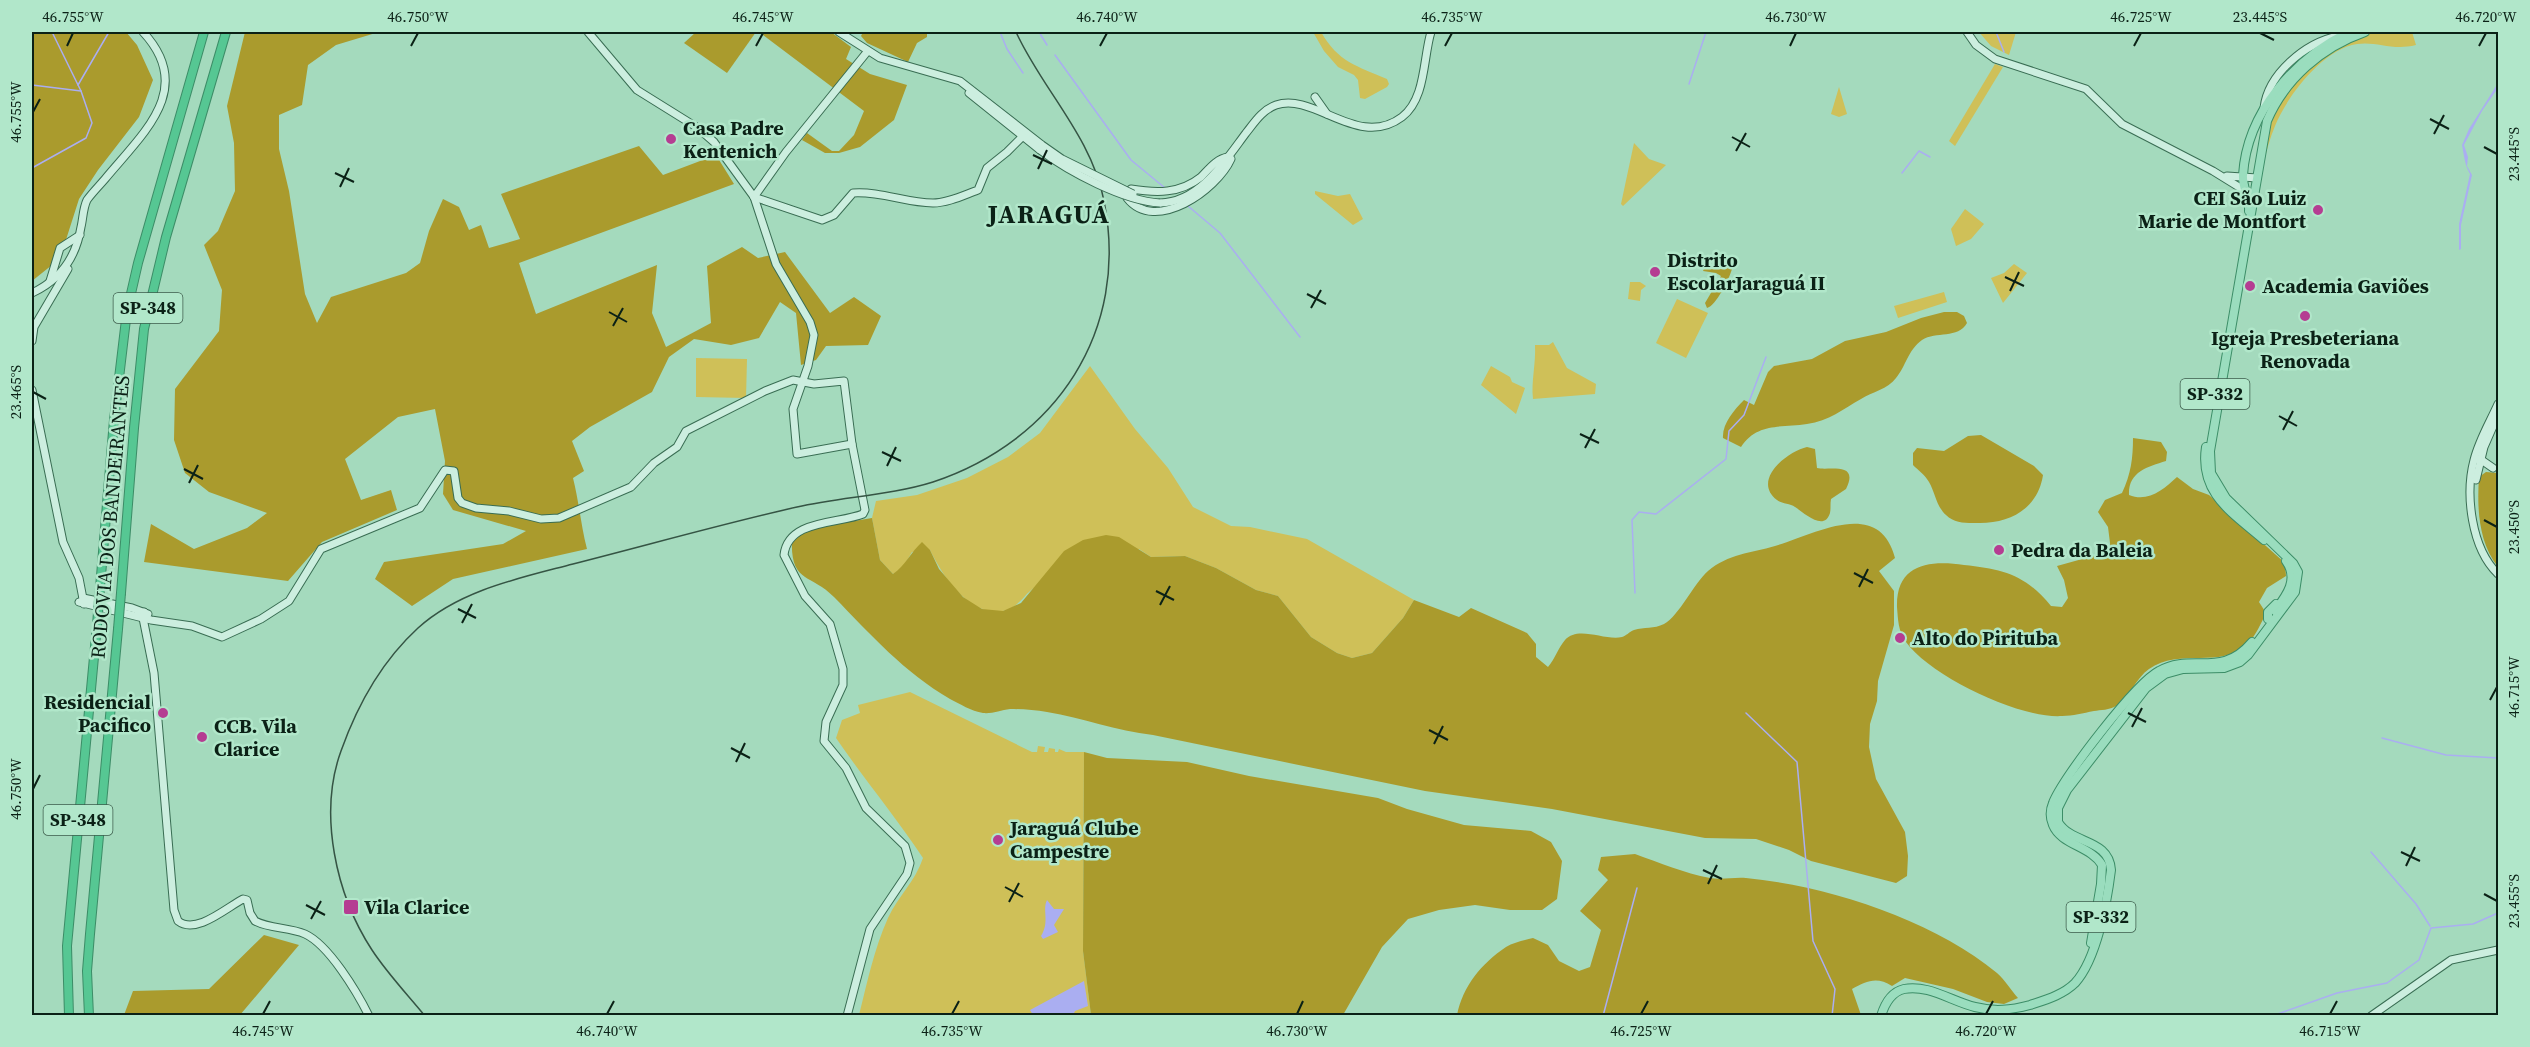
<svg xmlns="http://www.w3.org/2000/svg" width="2530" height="1047" viewBox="0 0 2530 1047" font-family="'Source Serif 4',serif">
  <rect width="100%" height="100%" fill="#a4dabd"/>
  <g fill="#cfc058">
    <path d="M1313,32h8c17,30 36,34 66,47l2,5 -2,3 -22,12 -5,-1 -2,-18 -4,-5 -16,-8 -14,-16z"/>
    <path d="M1979,32h37l-7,23 -18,-9z"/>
    <path d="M2376,32h36l4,13c-24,6 -39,-4 -59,-1 -34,5 -70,52 -82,82 -5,12 -9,26 -12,39l6,-45 27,-41 46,-36z"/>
    <path d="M1995,64l8,3 -48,79 -6,-5z"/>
    <path d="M1839,87l8,27 -8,3 -8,-3z"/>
    <path d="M1634,143l15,16 17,6 -43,41 -2,-2z"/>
    <path d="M1315,191l23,5 12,-2 13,25 -10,6 -38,-31z"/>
    <path d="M1965,209l19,15 -13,15 -15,7 -5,-17z"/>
    <path d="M2014,264l13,9 -24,30 -12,-25 13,-5z"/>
    <path d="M1640,282l6,4 -5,4 -1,11 -12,-2 2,-17z"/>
    <path d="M1944,292l3,10 -49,16 -4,-12z"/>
    <path d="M1677,299l31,14 -22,45 -30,-15z"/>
    <path d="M1553,342l14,26 29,16 -1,10 -62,5c-2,-18 3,-35 2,-54h14z"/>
    <path d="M696,358l51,1 -1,39 -50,-1z"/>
    <path d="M1090,366l45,63 33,39 25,39 38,19 19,1 57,12 107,61 -11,18 -31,35 -20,5 -15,-5 -26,-16 -33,-41 -22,-6 -40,-22 -31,-12 -34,1 -12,-8c-33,12 -68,22 -100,36 -14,6 -19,23 -36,26 -34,6 -61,-36 -73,-61l-18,2 -10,17 -9,5 -13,-14 -8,-42 4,-17 41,-6 50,-17 41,-21 32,-24z"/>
    <path d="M1491,366l19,11 2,5 13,6 -9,26 -35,-29z"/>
    <path d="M910,692l122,60h5l1,-6 7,1 -1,5h4l1,-4 6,1v3h3l1,-3 7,3h18l-1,199 8,64h-232c8,-32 15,-66 29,-97 10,-22 27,-36 35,-60 -27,-41 -59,-79 -87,-120l6,-18 18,-7 -2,-8z"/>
  </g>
  <g fill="#aa9b2d">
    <path d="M32,32h94l11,13 16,35 -14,37 -41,53 -19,29 -15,47 -12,19 -20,16z"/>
    <path d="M245,32h134l-43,13 -28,20 -6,40 -23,10v34l10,42 16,103 12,29 14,-26 75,-24 14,-10 9,-32 14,-32 16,8 10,23 12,-5 8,23 31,-9 -19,-45 138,-48 24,29 53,-20 18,29 -215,79 17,51 121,-49 -5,48 14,34 45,-24 -4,-57 35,-19 16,11 27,-6 45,61 24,-16 27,19 -13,29 -42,1 -10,14 -15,5 -5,-52 -16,-11 -21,36 -28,7 -37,-6 -25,18 -17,35 -62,35 -18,14 12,30 -11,7c6,24 8,48 14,71l-134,30 -41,27 -37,-27 9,-17 119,-18 23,-13 -73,-21 -10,-16 2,-33 -10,-52 -37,8 -53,42 16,41 30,-10 6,20 -75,32 -34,39 -144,-19 7,-38 43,25 53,-21 20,-15 -58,-21 -24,-19 -11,-33 1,-51 44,-58 3,-41 -18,-45 14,-14 17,-40 -1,-48 -7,-37z"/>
    <path d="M696,32h60l-29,41 -43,-30z"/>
    <path d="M759,32h72l20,15 -5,12 24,15 37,11 -13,35 -34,27 -21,6h-14l-23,-13 5,-7 25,18h7l15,-16 10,-24z"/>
    <path d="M863,32h64v5l-10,6 -9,19 -41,-19 -6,-7z"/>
    <path d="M1726,267l6,2c-3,10 -16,37 -25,39l-2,-5 16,-27 -5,-3 -13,-2 1,-2z"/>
    <path d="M1944,312h13l7,4 3,7c-9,16 -31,8 -45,17 -14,10 -16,26 -26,38 -8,11 -24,14 -35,21 -18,10 -32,22 -54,25 -25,4 -50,-2 -66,23l-18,-9c-1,-14 11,-28 21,-38l10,5 14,-33 6,-6 38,-7 33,-18 41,-9 35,-14z"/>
    <path d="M1981,435l53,31 9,9c-5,33 -32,48 -63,48 -13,0 -25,1 -34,-8 -10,-9 -11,-23 -17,-33 -4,-7 -11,-12 -16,-17v-12l4,-5 27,3 24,-15z"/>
    <path d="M2133,438l28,4 6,10 -1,9c-19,6 -38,11 -37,34 19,8 35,-6 48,-18l16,12 16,6 76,68 1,13 -19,12 -8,14 7,11c-5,10 -10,23 -19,31 -27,26 -67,3 -98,25 -13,9 -20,29 -33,37 -6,4 -16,4 -22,5 -11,2 -21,5 -32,5 -42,3 -132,-40 -156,-74 -8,-11 -8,-23 -9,-35 -1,-43 32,-47 67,-42 38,4 61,9 87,41l11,1 6,-9 -4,-18 -7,-14 54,-15 -3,-24 -10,-15 7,-12 17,-7c9,-19 11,-35 11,-55z"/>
    <path d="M1807,447l8,2 2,19c11,3 43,-7 29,21l-15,10c-1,5 0,10 -1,14 -6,20 -28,-2 -35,-6 -5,-4 -13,-3 -18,-7 -26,-20 11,-49 30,-53z"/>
    <path d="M2486,472l12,1v94c-20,-25 -21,-60 -19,-90z"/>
    <path d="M872,518l8,42 13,14c12,-8 18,-22 29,-32l8,8 9,19 24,28 19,12 21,2 18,-8 43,-52 19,-11 23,-5 13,2 32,20 34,-1 31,12 40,22 22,6 33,41 26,16 15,5 20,-5 31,-35 11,-18 45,17 12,-9 56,25 9,11v13l12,10c7,-8 10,-19 17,-27 13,-15 40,1 57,-3 4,-1 7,-5 12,-7 10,-3 20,-1 30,-6 15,-8 30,-41 44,-53 20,-17 43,-18 67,-25 39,-11 104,-50 120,12l-16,13 15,20v34l-16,56 -1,20 -7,23 -1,23 7,32 29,53 3,24 -1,20 -11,7 -85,-22 -22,-11 -33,-11 -51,-1 -153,-29 -127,-18 -272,-56c-37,-4 -70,-17 -106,-23 -12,-2 -25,-3 -37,-3 -9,1 -18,5 -27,4 -12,-2 -23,-9 -33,-14 -46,-27 -79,-64 -116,-102 -23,-24 -44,-13 -42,-58l14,-10z"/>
    <path d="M1084,752l23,6 80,4 62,14 129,22 29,11 57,16 67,6 20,11 11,19 -5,38 -15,11h-32l-35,-5 -36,5 -31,9 -26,28 -39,68h-252l-8,-64z"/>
    <path d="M1635,854c25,9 49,19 75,24 12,2 24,-1 36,0 83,8 187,42 251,95 8,7 14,17 21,25l-14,6 -17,-2 -34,-13 -48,-11 -13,8c-15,-10 -26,-5 -40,3l9,26h-404c6,-29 24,-51 49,-68 8,-5 19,-7 27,-9l15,7 11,16 20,10 11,-4 11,-37 -21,-19 28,-31 -10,-10 3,-13z"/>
    <path d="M264,935l35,10 -59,70h-116l9,-24 76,-2z"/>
  </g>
  <g fill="#aaaef1">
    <path d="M2498,83v5l-16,23 -18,34 4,12 -1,9 5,9 -11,50v24l-2,1v-26l11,-50c-5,-8 -6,-19 -8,-29l7,-16z"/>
    <path d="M1047,900l7,9h10l-10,16 4,7 -15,7 -2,-3c9,-14 1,-26 6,-36z"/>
    <path d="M1084,981l4,25 -13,5 -2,4h-40l-3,-5z"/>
  </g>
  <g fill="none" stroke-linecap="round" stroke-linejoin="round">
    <g stroke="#aaaef1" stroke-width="1.5">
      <path d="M1000,32l7,17 16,24"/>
      <path d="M1039,32l8,13"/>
      <path d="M1996,32l8,20"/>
      <path d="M1055,55l76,105 34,28"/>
      <path d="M1689,84l17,-52"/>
      <path d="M32,85l49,6"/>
      <path d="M78,85l31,-53"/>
      <path d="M32,168l54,-30 6,-15 -11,-32 -29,-59"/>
      <path d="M1902,173l17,-22 11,6"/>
      <path d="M1188,206l32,27 80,104"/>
      <path d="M1635,593l-3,-73 7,-8 17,2 70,-55 3,-28 15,-16 22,-58"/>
      <path d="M1746,713l51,49 16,179 22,48 -3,27"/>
      <path d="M2382,738l64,17 52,3"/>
      <path d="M2371,852l45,52 14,22"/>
      <path d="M1603,1016l34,-128"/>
      <path d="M2272,1016l65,-23 50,-10 32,-23 12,-32 42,-4 25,-11"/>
    </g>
    <defs>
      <g id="secondary">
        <path d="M588,32l49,58 61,38 16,14 40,55 22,67 34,58 4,13 -6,31 -15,43 4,45 55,-10"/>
        <path d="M839,32l41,26 80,23 82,64"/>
        <path d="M1967,32l9,13 19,14 91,30 36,35 91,47 34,21"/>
        <path d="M969,93l71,57"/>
        <path d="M1315,97l12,17"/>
        <path d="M2264,108c4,-34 41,-65 74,-72"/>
        <path d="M1228,157c-12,2 -19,12 -27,20 -21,17 -45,16 -70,12l-4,4v5c28,36 90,-8 104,-39"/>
        <path d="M2227,176l30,2"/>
        <path d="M754,197l68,23 12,-5 19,-22c28,-2 53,10 80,10 15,0 31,-8 45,-13l9,-22 20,-16 15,-15"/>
        <path d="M754,197l32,-45 81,-100"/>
        <path d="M1160,203c40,-1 65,-42 86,-70 8,-10 16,-23 30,-28 39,-13 82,45 126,12 24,-18 21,-59 29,-85"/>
        <path d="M50,281l10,-33 20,-13"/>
        <path d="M32,293c28,-13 44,-35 49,-66 2,-8 2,-19 6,-27 5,-7 12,-14 18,-21 38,-46 91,-90 38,-147"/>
        <path d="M32,341l2,-14 34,-58"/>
        <path d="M32,390l31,152 16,36 5,26"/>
        <path d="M2498,404c-8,18 -19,36 -24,56 -9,34 -3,88 24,114"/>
        <path d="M2480,459l13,9"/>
        <path d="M2476,480l8,-33 14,-32"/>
        <path d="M83,598l49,10 16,6"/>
        <path d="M79,602l72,18 41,6 30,11 39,-18 28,-18 32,-52 99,-41 25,-38 9,1 4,27 4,5 14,5 33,3 32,8 18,-1 72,-31 23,-24 23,-16 9,-16 79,-40 28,-11 21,4 30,-3 8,63 13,66 -2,4c-24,10 -75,5 -79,41l21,41 25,28 13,45v16l-17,37 -2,19 22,27 20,40 39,38 5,17 -3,11 -37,55 -23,87"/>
        <path d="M144,612l-1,6 11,55 20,237 4,11c18,14 48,-13 65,-22l4,1 3,13 5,8c15,8 34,6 50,13 24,11 52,58 64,82"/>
        <path d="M2371,1016l80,-56 47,-10"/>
      </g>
      <g id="primary">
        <path d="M2249,211c1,-13 -7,-23 -6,-36 4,-63 52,-117 106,-143"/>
        <path d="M2206,447c-7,47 27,66 58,93"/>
        <path d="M2275,611c12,-16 24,-32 11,-50"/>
        <path d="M2268,619v-7l8,-8"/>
        <path d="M2091,943l10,-59 1,-19c-11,-19 -41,-20 -49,-40 -3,-7 -3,-15 0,-22 10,-26 83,-120 106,-132 33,-19 62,8 93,-29"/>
        <path d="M1881,1016c4,-13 10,-24 23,-27 24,-5 49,13 71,18 20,5 36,3 55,-2 15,-5 33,-10 45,-22 22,-24 32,-81 36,-113 -2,-32 -39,-25 -53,-48v-14l9,-18 79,-102 19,-14 18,-5 41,-1 16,-6 8,-7 47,-63 3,-20 -5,-9 -67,-65 -15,-25 -1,-22 57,-330c18,-42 55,-74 98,-89"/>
      </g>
      <g id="highway">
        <path d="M100,588l14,-168 13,-109 11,-48 66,-231"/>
        <path d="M121,593l13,-165 10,-99 22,-92 60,-205"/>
        <path d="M69,1016l-2,-70 30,-321"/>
        <path d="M89,1016l-2,-45 3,-37 28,-305"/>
      </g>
    </defs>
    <use href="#secondary" stroke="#396d53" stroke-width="9"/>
    <use href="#primary" stroke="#3c8d67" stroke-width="10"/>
    <use href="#highway" stroke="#3c8d67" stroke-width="10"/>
    <use href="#secondary" stroke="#cceedf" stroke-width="7"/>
    <use href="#primary" stroke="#9addbe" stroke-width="8"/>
    <use href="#highway" stroke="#56c793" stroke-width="8"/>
    <path stroke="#355444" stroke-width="1.5" d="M425,1016c-18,-22 -38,-43 -53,-66 -36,-55 -54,-136 -31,-199 16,-45 41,-90 77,-123 42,-38 102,-50 155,-64 75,-19 149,-40 224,-57 44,-10 95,-12 136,-25 123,-41 197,-151 171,-281 -12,-64 -62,-112 -88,-169"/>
    <defs>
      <g id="secondary-bridge">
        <path d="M1042,145l20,14 71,35"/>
        <path d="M1040,150c29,22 84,51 120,53"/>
      </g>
      <g id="highway-bridge">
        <path d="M97,625l3,-37"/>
        <path d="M118,629l3,-36"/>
      </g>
    </defs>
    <use href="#secondary-bridge" stroke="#396d53" stroke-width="9" stroke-linecap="butt"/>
    <use href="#highway-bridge" stroke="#3c8d67" stroke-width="10" stroke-linecap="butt"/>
    <use href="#secondary-bridge" stroke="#cceedf" stroke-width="7"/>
    <use href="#highway-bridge" stroke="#56c793" stroke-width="8"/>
  </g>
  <path fill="none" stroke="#0b2116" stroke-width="2" d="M2260,33l14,7M67,46l6,-13M411,46l7,-13M756,46l7,-13M1100,46l7,-13M1445,46l7,-13M1790,46l6,-13M2134,46l7,-13M2479,46l7,-13M33,112l7,-13M2430,119l19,10M2434,134l10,-19M1732,137l18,10M2484,147l13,7M1736,151l10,-18M1033,155l19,9M1038,169l9,-19M335,173l19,9M340,187l9,-19M2005,277l19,9M2010,291l9,-19M1307,294l19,10M1311,308l10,-18M609,312l18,10M613,326l10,-18M33,392l13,7M2279,416l18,10M2283,430l10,-19M1580,434l19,9M1585,448l10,-19M882,452l19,9M887,466l9,-19M184,469l19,10M189,483l9,-18M2484,520l13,7M1854,573l19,10M1859,587l9,-18M1156,591l18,9M1160,605l10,-19M458,609l18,9M462,623l10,-19M2490,700l7,-13M2128,713l18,9M2132,727l10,-19M1429,730l19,10M1434,744l9,-18M731,748l19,10M736,762l9,-19M33,789l7,-14M2401,852l19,9M2406,866l9,-19M1703,870l19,9M1708,884l9,-19M1005,887l18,10M2484,894l13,7M1009,902l10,-19M306,905l19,10M311,919l10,-18M263,1014l7,-13M607,1014l7,-13M952,1014l7,-13M1297,1014l6,-13M1641,1014l7,-13M1986,1014l7,-13M2330,1014l7,-13"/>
  <g fill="#b53d92" stroke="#b1e7ca" stroke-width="2">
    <circle cx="671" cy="139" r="6"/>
    <circle cx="2318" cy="210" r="6"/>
    <circle cx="1655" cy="272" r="6"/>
    <circle cx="2250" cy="286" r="6"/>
    <circle cx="2305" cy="316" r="6"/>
    <circle cx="1999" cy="550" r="6"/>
    <circle cx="1900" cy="638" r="6"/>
    <circle cx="163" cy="713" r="6"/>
    <circle cx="202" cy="737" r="6"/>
    <circle cx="998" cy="840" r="6"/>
    <rect x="343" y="899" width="16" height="16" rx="3"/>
  </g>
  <g text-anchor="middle" stroke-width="5" stroke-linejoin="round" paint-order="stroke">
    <g fill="#b1e7ca" stroke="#3d5c4c" stroke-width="1.5">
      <rect x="113.5" y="293" width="69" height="30" rx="4.5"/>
      <rect x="2180.5" y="379" width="69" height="30" rx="4.5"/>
      <rect x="43.5" y="805" width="69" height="30" rx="4.5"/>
      <rect x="2066.5" y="902" width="69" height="30" rx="4.5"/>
    </g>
    <g font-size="18" font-weight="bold" fill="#0b2116">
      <text x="148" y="314">SP-348</text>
      <text x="2215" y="400">SP-332</text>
      <text x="78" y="826">SP-348</text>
      <text x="2101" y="923">SP-332</text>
    </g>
    <g font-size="20" font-weight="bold" fill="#0b2116" stroke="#b1e7ca" text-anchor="start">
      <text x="683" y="135">Casa Padre<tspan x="683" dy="23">Kentenich</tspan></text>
      <text x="2306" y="205" text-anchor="end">CEI São Luiz<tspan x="2306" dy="23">Marie de Montfort</tspan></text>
      <text x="1667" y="267">Distrito<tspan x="1667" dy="23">EscolarJaraguá II</tspan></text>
      <text x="2262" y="293">Academia Gaviões</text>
      <text x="2305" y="345" text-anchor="middle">Igreja Presbeteriana<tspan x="2305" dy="23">Renovada</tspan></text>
      <text x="2011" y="557">Pedra da Baleia</text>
      <text x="1912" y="645">Alto do Pirituba</text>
      <text x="151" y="709" text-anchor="end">Residencial<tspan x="151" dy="23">Pacifico</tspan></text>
      <text x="214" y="733">CCB. Vila<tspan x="214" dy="23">Clarice</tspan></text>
      <text x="1010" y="835">Jaraguá Clube<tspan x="1010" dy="23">Campestre</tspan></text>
      <text x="364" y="914">Vila Clarice</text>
    </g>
    <g font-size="20" fill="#0b2116" stroke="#b1e7ca">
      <text transform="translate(110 517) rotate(-85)" y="7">RODOVIA DOS BANDEIRANTES</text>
    </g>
    <g font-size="26" font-weight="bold" letter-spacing="1.5" fill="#0b2116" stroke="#b1e7ca">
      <text x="1049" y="223">JARAGUÁ</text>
    </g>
  </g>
  <rect width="2530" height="1047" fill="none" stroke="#b1e7ca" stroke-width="66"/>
  <rect x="33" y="33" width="2464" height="981" fill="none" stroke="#0b2116" stroke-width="2"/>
  <g font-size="15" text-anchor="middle" fill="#0b2116">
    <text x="73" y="22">46.755°W</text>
    <text x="418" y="22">46.750°W</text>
    <text x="763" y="22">46.745°W</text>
    <text x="1107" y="22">46.740°W</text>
    <text x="1452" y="22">46.735°W</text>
    <text x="1796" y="22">46.730°W</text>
    <text x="2141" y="22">46.725°W</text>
    <text x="2260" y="22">23.445°S</text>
    <text x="2486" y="22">46.720°W</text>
    <text transform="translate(16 112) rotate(-90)" y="5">46.755°W</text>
    <text transform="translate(2514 154) rotate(-90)" y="5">23.445°S</text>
    <text transform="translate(16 392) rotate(-90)" y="5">23.465°S</text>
    <text transform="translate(2514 527) rotate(-90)" y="5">23.450°S</text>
    <text transform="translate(2514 687) rotate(-90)" y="5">46.715°W</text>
    <text transform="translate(16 789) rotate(-90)" y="5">46.750°W</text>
    <text transform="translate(2514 901) rotate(-90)" y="5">23.455°S</text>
    <text x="263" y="1036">46.745°W</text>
    <text x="607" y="1036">46.740°W</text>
    <text x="952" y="1036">46.735°W</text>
    <text x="1297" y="1036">46.730°W</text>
    <text x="1641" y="1036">46.725°W</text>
    <text x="1986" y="1036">46.720°W</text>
    <text x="2330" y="1036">46.715°W</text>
  </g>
</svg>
